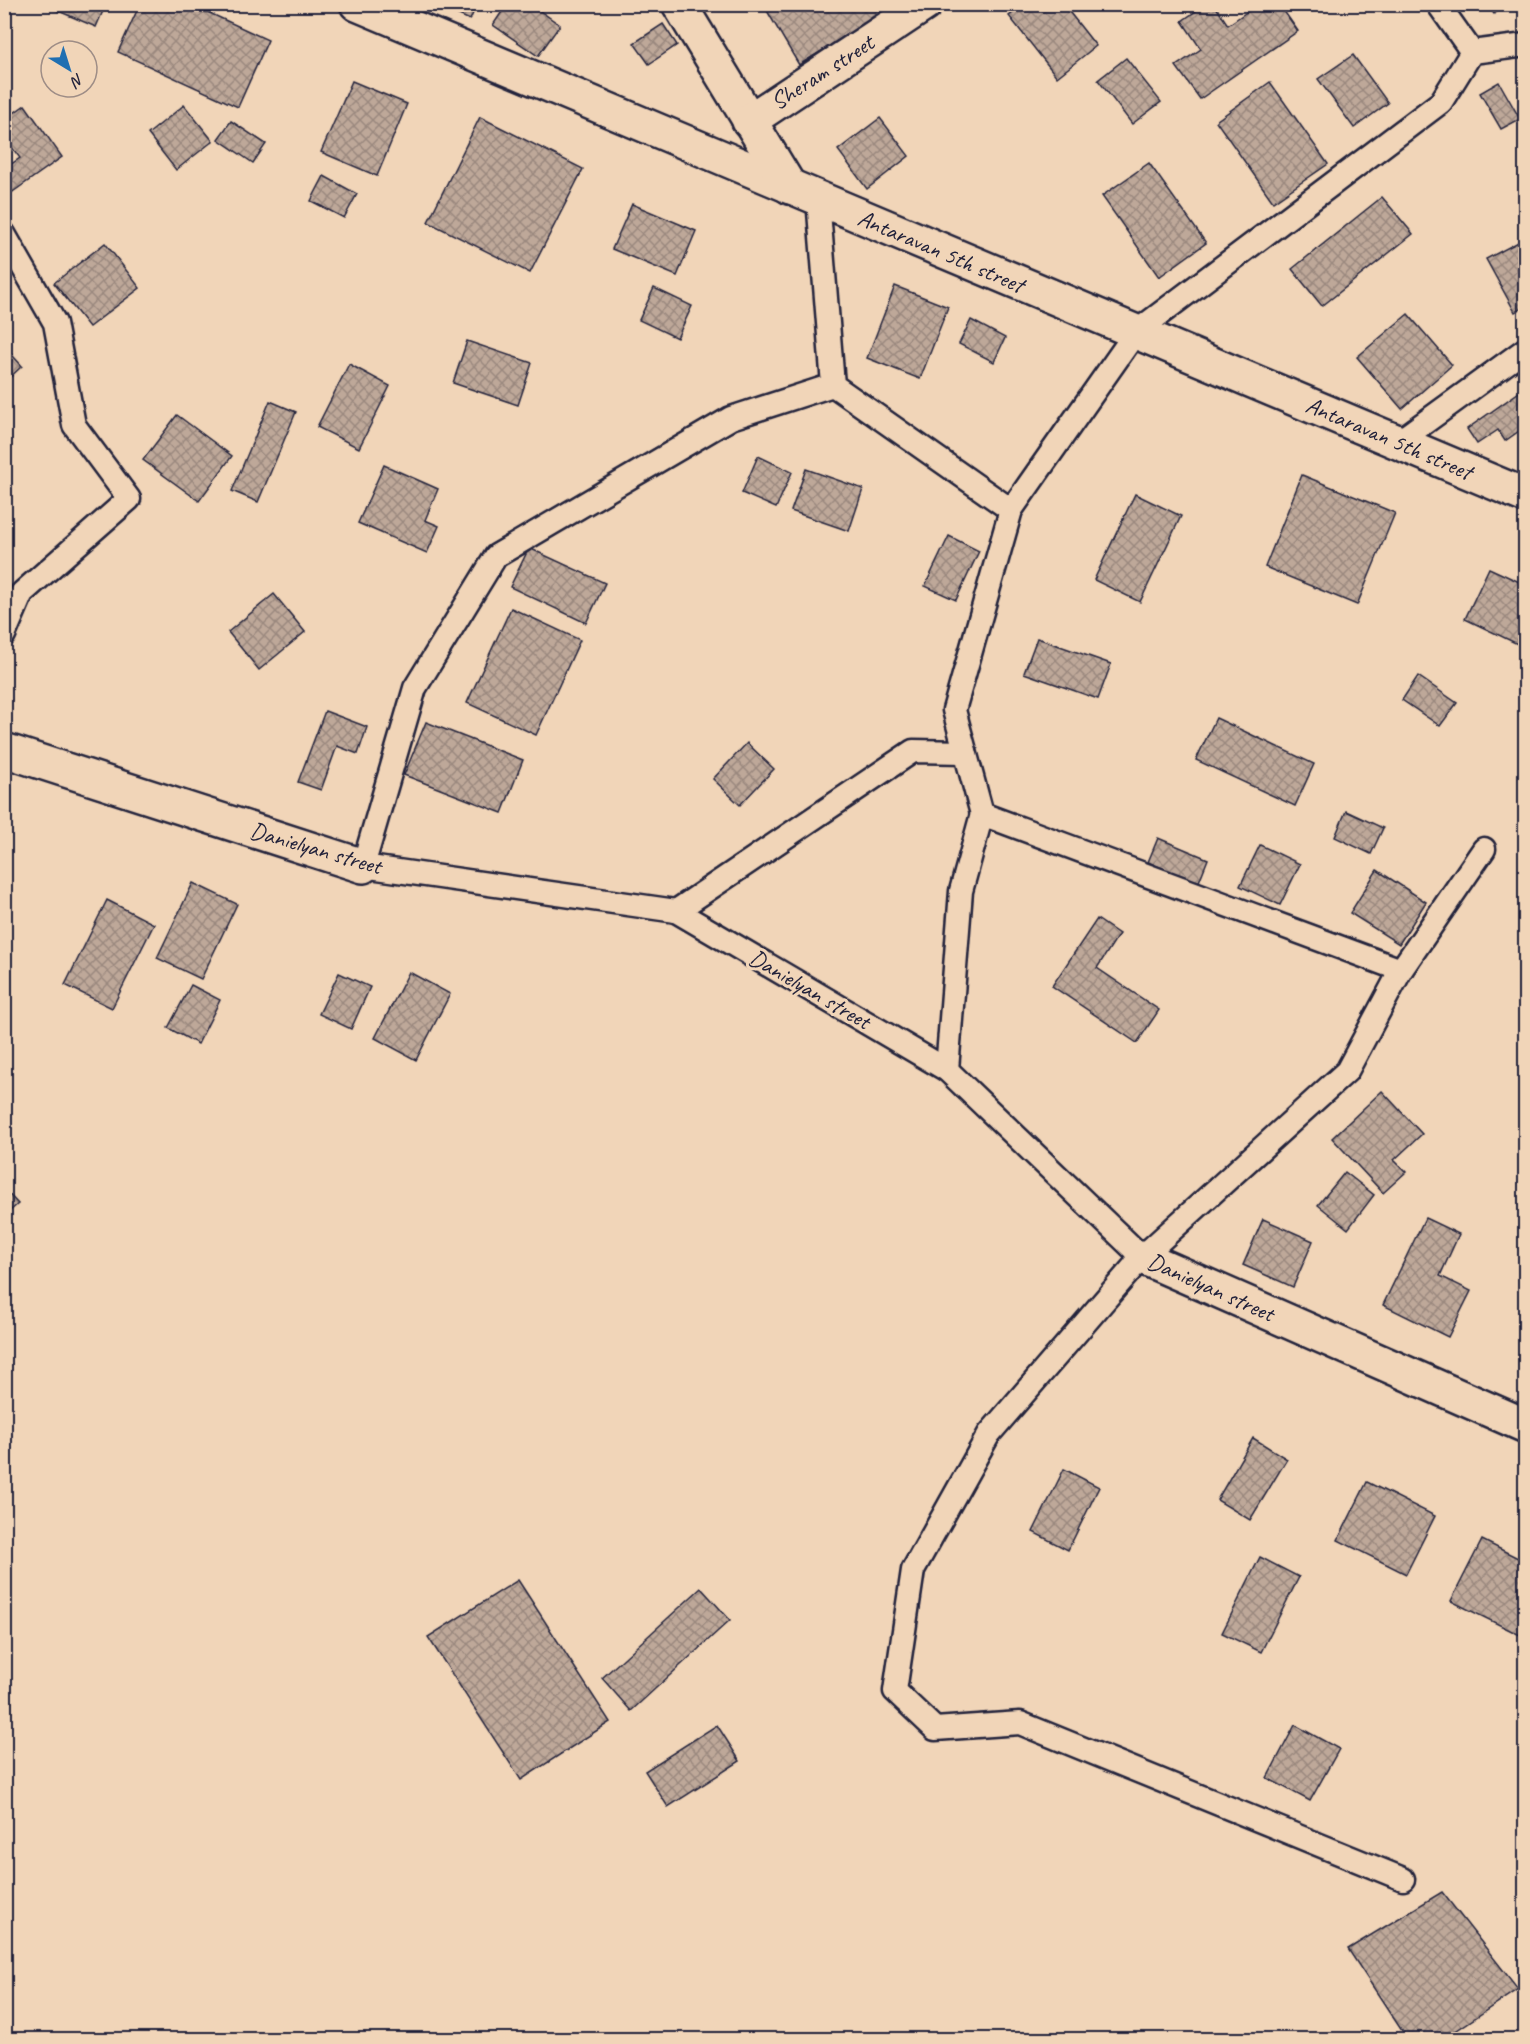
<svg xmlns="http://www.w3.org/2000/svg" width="1530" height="2044" viewBox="0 0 1530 2044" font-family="Caveat,sans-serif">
  <defs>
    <pattern id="building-cross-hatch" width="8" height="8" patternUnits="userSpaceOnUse" patternTransform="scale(1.5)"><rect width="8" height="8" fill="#bea899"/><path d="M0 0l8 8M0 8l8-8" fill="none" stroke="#9a887e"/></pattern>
  </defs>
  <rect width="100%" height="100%" fill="#f1d5b8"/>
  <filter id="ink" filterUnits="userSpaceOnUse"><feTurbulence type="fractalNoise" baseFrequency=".0167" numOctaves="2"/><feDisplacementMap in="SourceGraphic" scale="12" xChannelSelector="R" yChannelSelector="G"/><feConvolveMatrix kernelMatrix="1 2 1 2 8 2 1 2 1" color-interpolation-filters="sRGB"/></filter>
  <g filter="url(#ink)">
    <g fill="url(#building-cross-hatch)" stroke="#22223b" stroke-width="1.5">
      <path d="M42,4h64l-10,23z"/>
      <path d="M140,4h50l78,36 -30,67 -120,-55z"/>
      <path d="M434,4h43l-7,16z"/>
      <path d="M507,4h23l30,21 -22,31 -45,-31z"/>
      <path d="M763,4h135l-99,61z"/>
      <path d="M1025,4h38l33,42 -39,31 -48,-61z"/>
      <path d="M1206,4h8l14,21 30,-21h21l19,27 -98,68 -24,-33 25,-17 -19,-28z"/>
      <path d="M1487,4h20l-13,10z"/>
      <path d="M663,24l14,21 -28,19 -15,-21z"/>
      <path d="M1353,55l35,48 -34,25 -36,-49z"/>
      <path d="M1126,58l35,44 -29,22 -34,-44z"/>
      <path d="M352,81l55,23 -30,72 -56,-24z"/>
      <path d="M1270,82l58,82 -55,38 -57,-81z"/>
      <path d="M1499,82l21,37 -19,10 -21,-36z"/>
      <path d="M25,105l37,52 -55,39 -3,-4v-23l16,-11 -16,-21v-17z"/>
      <path d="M184,105l29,36 -37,29 -28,-36z"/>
      <path d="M480,117l103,52 -53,104 -102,-51z"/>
      <path d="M880,118l29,38 -42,33 -29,-39z"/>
      <path d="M231,121l35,23 -13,19 -35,-24z"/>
      <path d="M1149,163l57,80 -47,34 -57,-81z"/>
      <path d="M324,176l33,18 -13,24 -33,-17z"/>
      <path d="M1382,197l31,37 -91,72 -30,-37z"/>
      <path d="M632,204l64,27 -19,45 -65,-27z"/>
      <path d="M1526,238v68l-11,6 -29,-53z"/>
      <path d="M105,243l35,45 -51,39 -35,-44z"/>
      <path d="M895,286l53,21 -28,72 -53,-21z"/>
      <path d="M654,288l38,18 -15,32 -38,-18z"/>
      <path d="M1408,314l44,51 -50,44 -45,-52z"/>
      <path d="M971,320l34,18 -11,24 -35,-18z"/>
      <path d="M467,341l65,22 -14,42 -65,-22z"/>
      <path d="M4,346l18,20 -18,17z"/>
      <path d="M349,364l41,22 -31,62 -42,-21z"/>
      <path d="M1525,388l1,38 -21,15 -7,-11 -21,14 -10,-15z"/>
      <path d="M270,401l26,11 -38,90 -26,-11z"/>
      <path d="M177,415l55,41 -33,45 -56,-41z"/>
      <path d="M758,456l34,16 -16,36 -34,-15z"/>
      <path d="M384,465l54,24 -13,31 14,6 -12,27 -69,-30z"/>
      <path d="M806,469l57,20 -14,42 -58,-20z"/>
      <path d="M1302,475l93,38 -38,92 -92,-38z"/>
      <path d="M1135,494l46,22 -41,86 -46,-22z"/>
      <path d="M949,536l30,15 -23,49 -31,-14z"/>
      <path d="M529,548l76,35 -19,40 -76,-36z"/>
      <path d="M1489,568l37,17v63l-61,-29z"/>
      <path d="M274,594l31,38 -46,38 -31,-38z"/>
      <path d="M511,608l69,32 -44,95 -69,-32z"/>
      <path d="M1037,638l74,26 -13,35 -74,-26z"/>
      <path d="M1418,676l39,27 -17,23 -38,-26z"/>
      <path d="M325,711l42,16 -9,27 -21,-8 -16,44 -23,-8z"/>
      <path d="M1216,718l98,46 -19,42 -99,-46z"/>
      <path d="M426,722l97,38 -21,53 -98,-38z"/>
      <path d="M747,743l27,26 -34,36 -27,-26z"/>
      <path d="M1346,811l37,17 -12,26 -36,-17z"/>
      <path d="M1158,838l50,21 -10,25 -50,-22z"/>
      <path d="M1260,845l40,19 -20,41 -40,-19z"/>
      <path d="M1377,870l49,32 -27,42 -49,-31z"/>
      <path d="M193,883l44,21 -36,75 -44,-21z"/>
      <path d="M107,900l47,24 -42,84 -47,-23z"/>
      <path d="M1097,919l22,15 -22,34 62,42 -22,33 -85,-57z"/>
      <path d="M409,972l41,22 -34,66 -41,-22z"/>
      <path d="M339,973l31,14 -19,42 -32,-15z"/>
      <path d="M191,985l29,15 -22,44 -30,-16z"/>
      <path d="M1382,1091l40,43 -28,26 12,12 -23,21 -51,-55z"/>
      <path d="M1345,1172l29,23 -26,34 -30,-24z"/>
      <path d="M4,1189l14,15 -14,12z"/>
      <path d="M1425,1218l34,16 -19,42 31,15 -23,46 -65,-32z"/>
      <path d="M1263,1219l50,22 -20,46 -50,-22z"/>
      <path d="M1253,1438l34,21 -37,61 -33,-20z"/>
      <path d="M1064,1469l35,18 -31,63 -35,-18z"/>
      <path d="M1367,1482l68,34 -29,58 -68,-34z"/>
      <path d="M1482,1540l44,22v76l-75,-37z"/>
      <path d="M1260,1557l39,20 -38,75 -39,-19z"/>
      <path d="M518,1580l92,142 -89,58 -93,-143z"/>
      <path d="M701,1588l29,32 -99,91 -29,-33z"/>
      <path d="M717,1725l23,36 -72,46 -23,-36z"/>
      <path d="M1295,1725l44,24 -29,52 -43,-23z"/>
      <path d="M1442,1892l76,97 -76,51h-34l-60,-91z"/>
    </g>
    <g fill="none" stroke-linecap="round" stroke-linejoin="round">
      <defs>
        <g id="service">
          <path d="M1438,4l34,48"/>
          <path d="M818,199l15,186 178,125"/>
          <path d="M4,234l51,89 19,102 55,74 -107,94 -18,42"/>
          <path d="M833,385l-102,33 -235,138 -81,132 -52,178 313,45 271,159 195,187"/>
          <path d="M1398,442l128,-93"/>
          <path d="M676,911l237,-160 52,1"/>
          <path d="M1401,970l-419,-156 -28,-104 57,-200 125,-178 305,-230 31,-50 54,-7"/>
          <path d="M947,1070l14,-179 21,-77"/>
          <path d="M1403,1879l-383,-156 -85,6 -40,-38 18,-121 76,-136 153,-177 205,-186 54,-101 83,-121"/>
        </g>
        <g id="minor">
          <path d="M357,4l1169,492"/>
          <path d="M679,4l111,183"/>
          <path d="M749,121l176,-117"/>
          <path d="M4,750l359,116"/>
          <path d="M1142,1257l384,169"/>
        </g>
      </defs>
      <use href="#service" stroke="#22223b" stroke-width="27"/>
      <use href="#minor" stroke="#22223b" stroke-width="38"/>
      <use href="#service" stroke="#f1d5b8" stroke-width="22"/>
      <use href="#minor" stroke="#f1d5b8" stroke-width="33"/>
    </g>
  </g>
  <g text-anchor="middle" stroke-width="6" stroke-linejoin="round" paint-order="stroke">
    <g font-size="24" fill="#22223b" stroke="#f1d5b8">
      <text transform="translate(822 72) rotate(-33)" y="8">Sheram street</text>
      <text transform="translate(941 251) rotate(23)" y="8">Antaravan 5th street</text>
      <text transform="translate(1389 438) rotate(23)" y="8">Antaravan 5th street</text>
      <text transform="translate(316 848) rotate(16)" y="8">Danielyan street</text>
      <text transform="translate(810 989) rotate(30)" y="8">Danielyan street</text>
      <text transform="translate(1211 1287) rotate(24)" y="8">Danielyan street</text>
    </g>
  </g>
  <rect width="1530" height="2044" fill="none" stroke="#f1d5b8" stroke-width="24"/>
  <rect x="12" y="12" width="1506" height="2020" fill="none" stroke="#22223b" stroke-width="2" filter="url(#ink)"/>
  <g transform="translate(69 69) rotate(142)"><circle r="28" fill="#f1d5b8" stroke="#9e8d86" stroke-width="1.5"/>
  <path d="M0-4.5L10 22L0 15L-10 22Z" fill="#1f6fb2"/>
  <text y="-9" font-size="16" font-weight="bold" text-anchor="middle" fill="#22223b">N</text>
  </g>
</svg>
